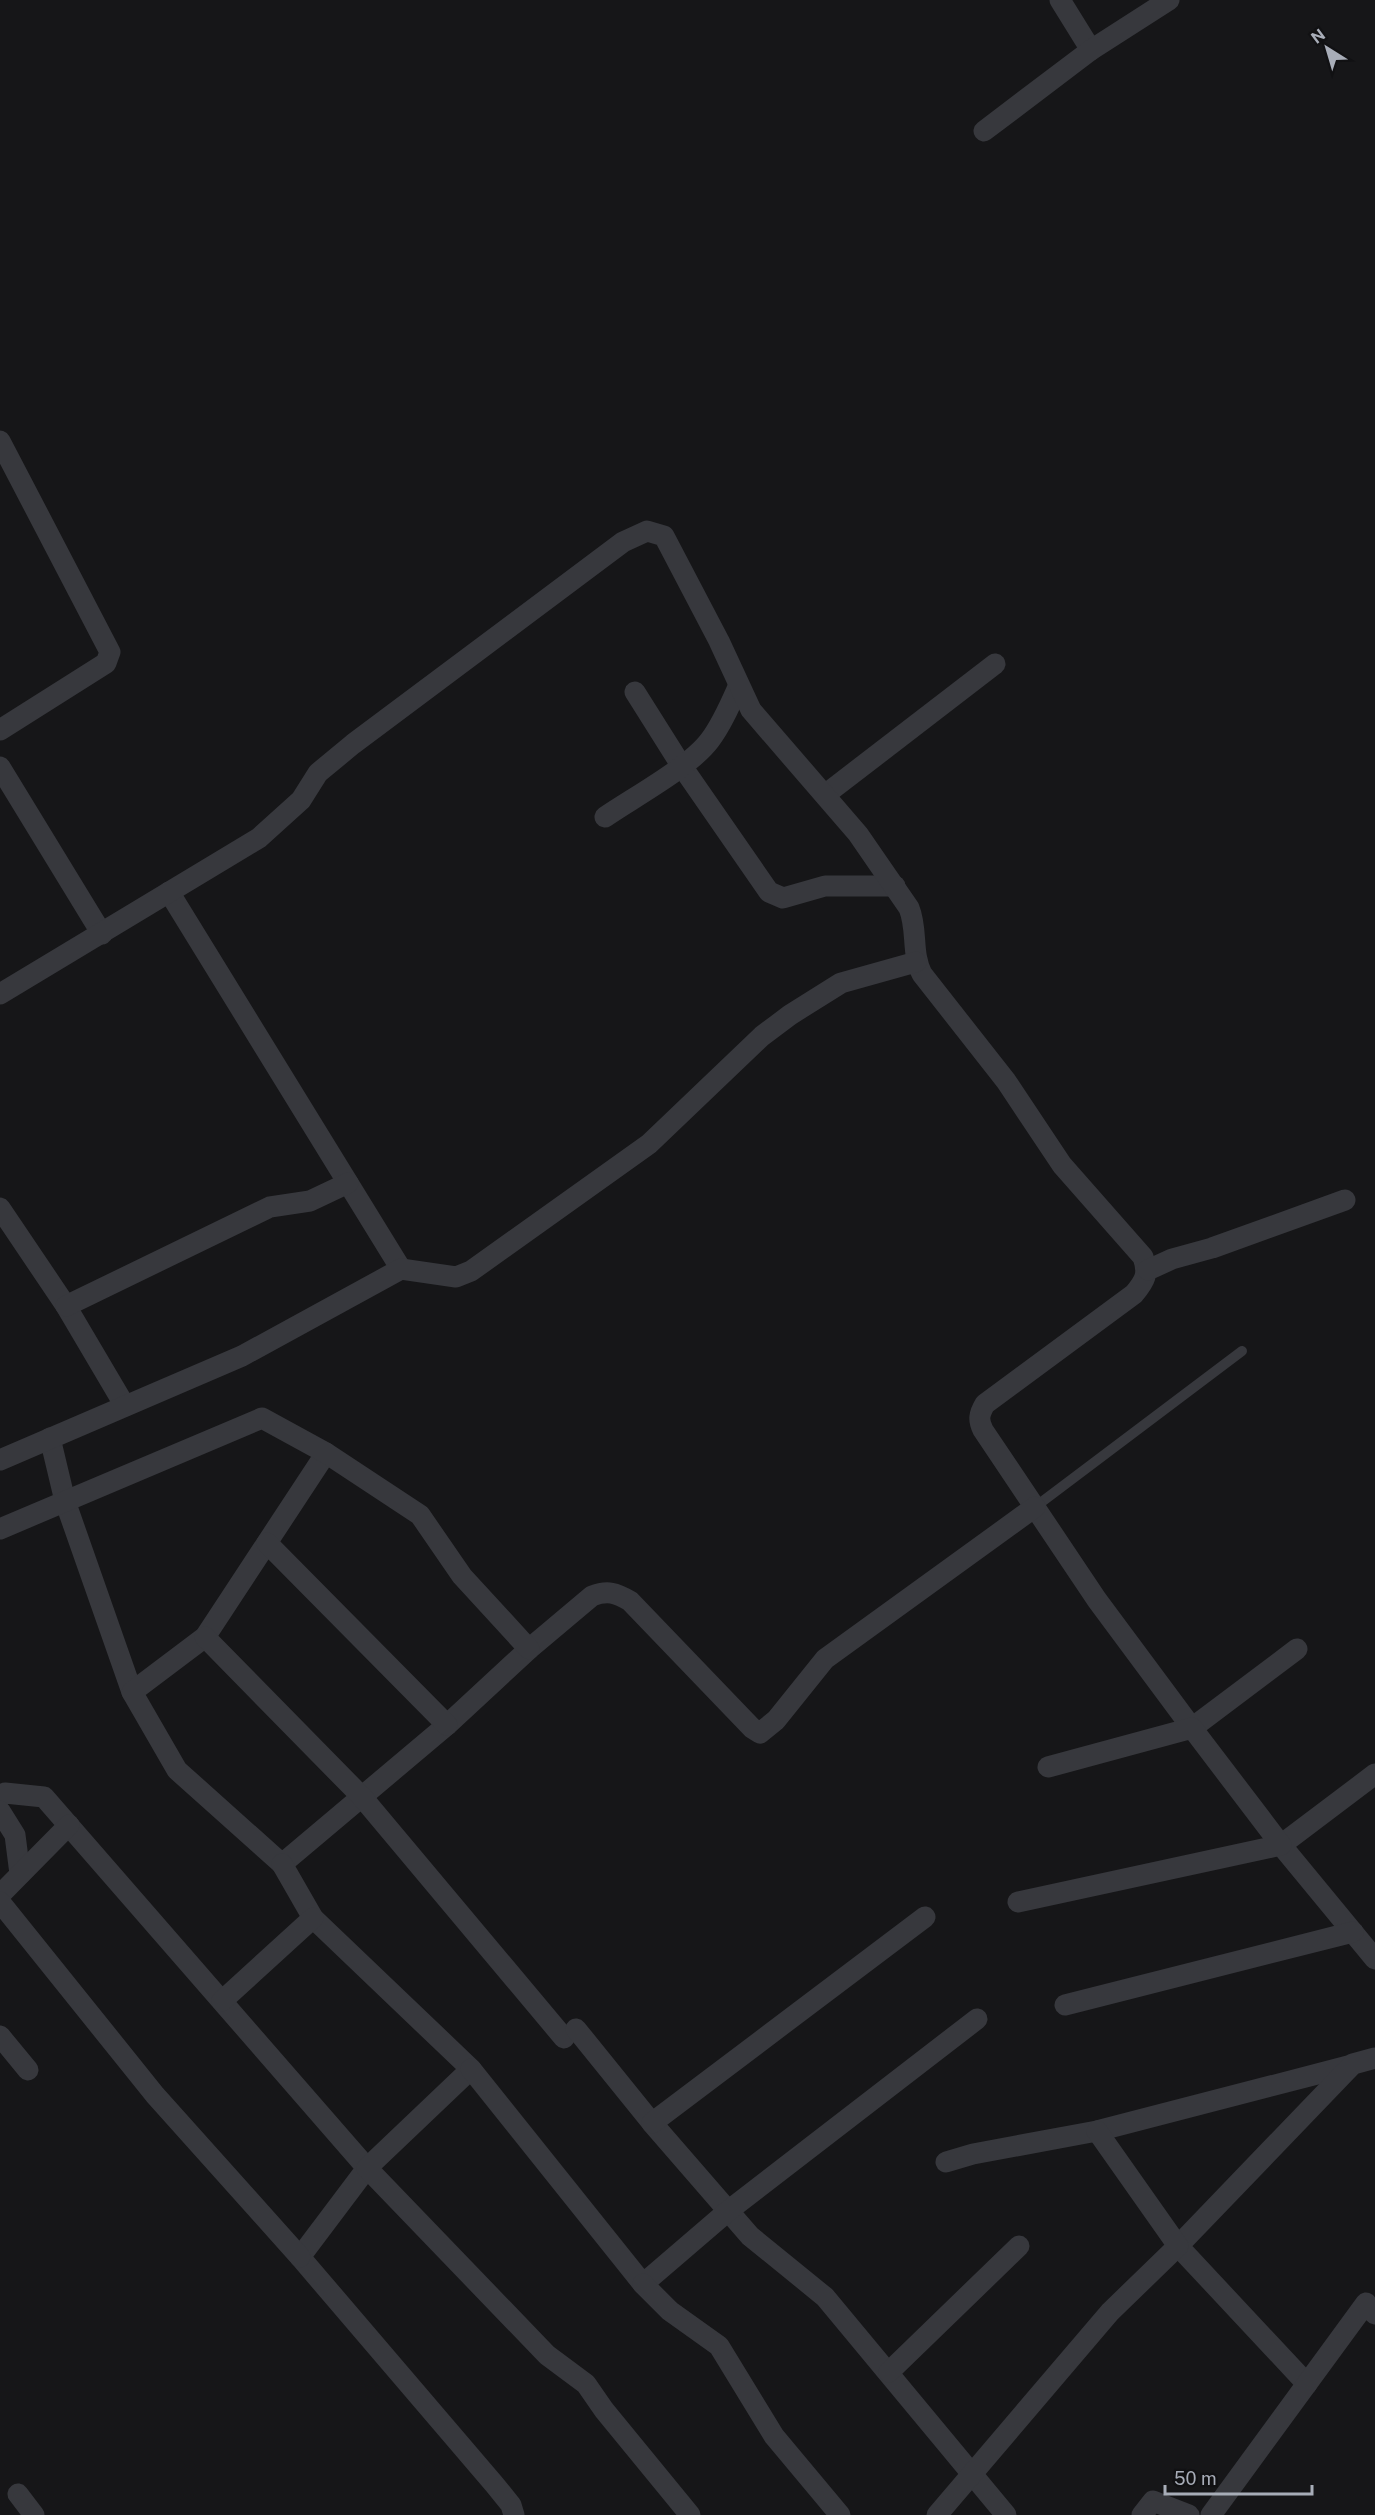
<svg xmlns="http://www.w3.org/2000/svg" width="1375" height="2515" viewBox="0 0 1375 2515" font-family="'Public Sans',sans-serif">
  <rect width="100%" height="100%" fill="#161618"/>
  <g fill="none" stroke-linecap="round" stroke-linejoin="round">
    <path stroke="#37383d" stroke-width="10" d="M1035,1507l207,-156"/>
    <g stroke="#37383d" stroke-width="21">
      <path d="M1060,0l31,50"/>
      <path d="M984,131l107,-81 78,-50"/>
      <path d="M0,441l110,211 -4,11 -106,67"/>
      <path d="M635,692l46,73 88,127 14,6 42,-12h70"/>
      <path d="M0,767l102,167"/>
      <path d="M826,794l169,-130"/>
      <path d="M605,817c29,-20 85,-50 105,-77 12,-16 20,-35 28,-53"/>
      <path d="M169,892l232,377"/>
      <path d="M0,994l259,-156 42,-38 17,-27 35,-29 270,-202 24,-11 17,5 55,105 32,69 107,124 51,74c9,22 2,45 13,66l84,107 56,84 81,92c6,17 2,24 -9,37l-149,110c-6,10 -7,16 -2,26l114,170 95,128 105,-79"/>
      <path d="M0,1208l66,98 59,100"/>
      <path d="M1148,1270l24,-11 40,-11 133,-48"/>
      <path d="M66,1306l204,-99 40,-6 38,-18"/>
      <path d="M50,1438l15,63 67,191"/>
      <path d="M326,1453l-121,184 -73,55 45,78 105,94 165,-139 82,-76 63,-53c16,-6 24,-3 38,5l122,127 8,5 16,-13 49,-61 210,-152"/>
      <path d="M0,1460l242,-104 159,-87 55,8 15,-6 178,-127 113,-108 28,-21 51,-32 75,-21"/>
      <path d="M0,1529l262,-111 64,35 94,62 42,61 67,73"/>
      <path d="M267,1543l180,182"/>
      <path d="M205,1637l157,160 202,241"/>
      <path d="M1375,1774l-94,71 94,114"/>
      <path d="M0,1797l5,-4 39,4 323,371 -67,89 194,227 17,21 3,10"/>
      <path d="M0,1811l15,24 5,39"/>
      <path d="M282,1864l31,54 158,151 -104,99 180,187 39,29 18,26 86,105"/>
      <path d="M0,1895l69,-70"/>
      <path d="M0,1902l155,193 145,162"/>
      <path d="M1018,1902l263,-57 -89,-117 -144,39"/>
      <path d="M222,2001l91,-83"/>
      <path d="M1065,2005l288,-73"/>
      <path d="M576,2029l76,94 98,113 75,61 181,218"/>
      <path d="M0,2036l28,34"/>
      <path d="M471,2069l172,215 85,-73 249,-192"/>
      <path d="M652,2123l273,-206"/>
      <path d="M946,2162l27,-8 124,-23 255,-66"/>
      <path d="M643,2284l27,27 49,35 55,90 66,79"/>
      <path d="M889,2372l130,-126"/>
      <path d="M1307,2384l-129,-138 175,-182 22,-6"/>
      <path d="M18,2494l16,21"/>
      <path d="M937,2515l173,-203 68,-66 -81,-115"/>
      <path d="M1142,2515l11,-14 36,14"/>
      <path d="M1211,2515l155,-212 9,11"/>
    </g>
  </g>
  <g transform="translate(1327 48) rotate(323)" stroke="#111113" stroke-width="4.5" paint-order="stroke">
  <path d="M0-4.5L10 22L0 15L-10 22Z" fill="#a8adb8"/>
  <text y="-9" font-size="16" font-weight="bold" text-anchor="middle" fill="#a8adb8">N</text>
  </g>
  <path d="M1165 2485v9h147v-9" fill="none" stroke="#a8adb8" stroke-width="3"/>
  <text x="1174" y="2485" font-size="18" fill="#a8adb8" stroke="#111113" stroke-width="4.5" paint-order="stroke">50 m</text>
</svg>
